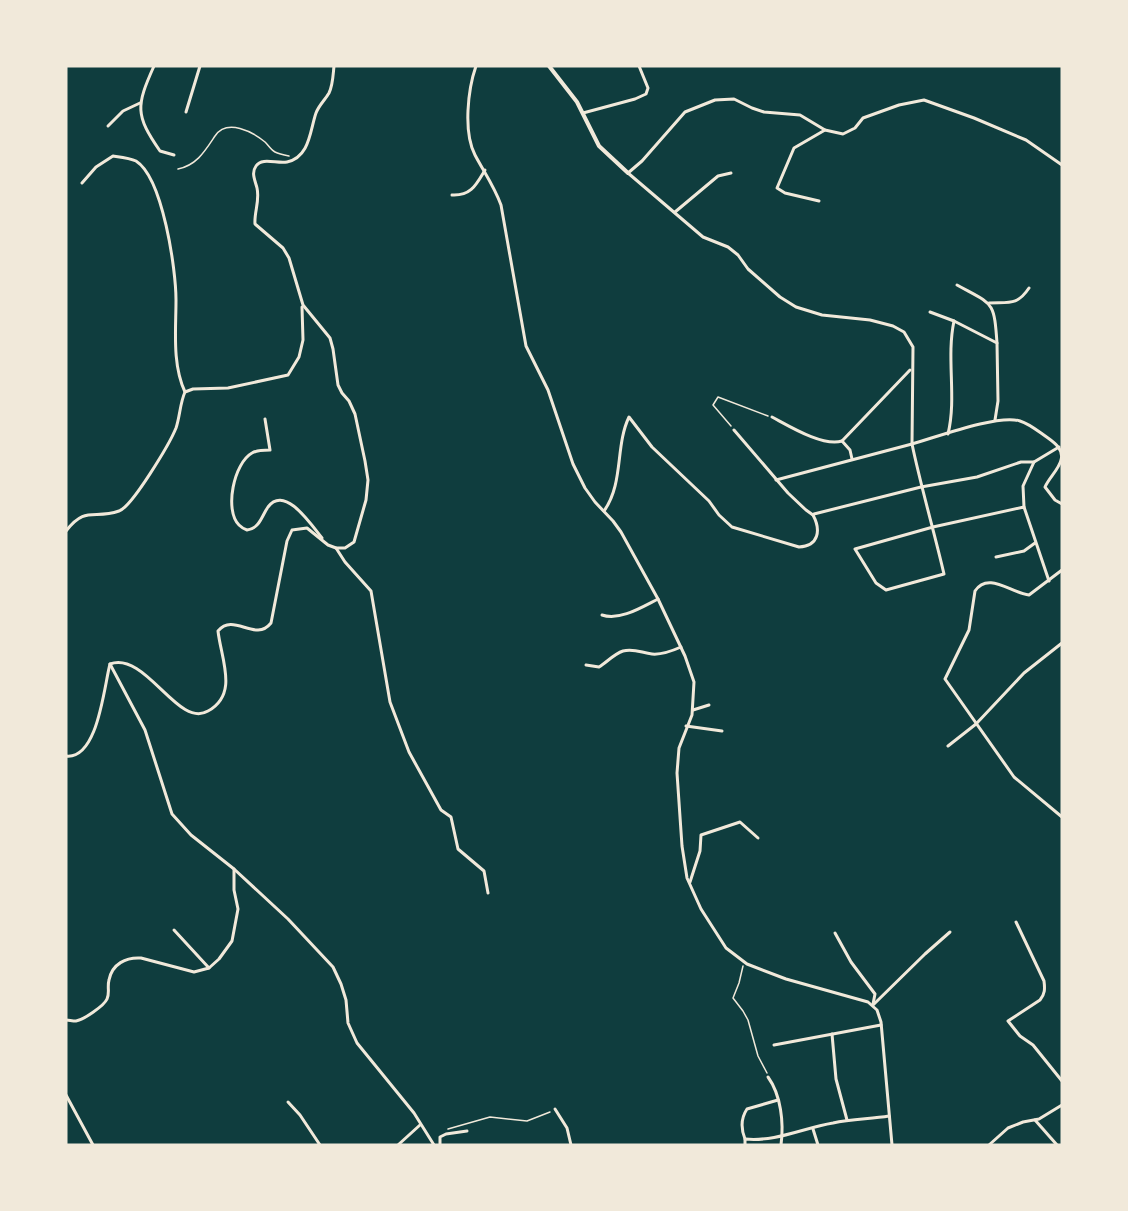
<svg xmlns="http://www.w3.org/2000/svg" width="1128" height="1211" viewBox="0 0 1128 1211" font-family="'Source Sans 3',sans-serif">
  <rect width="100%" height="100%" fill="#0f3d3e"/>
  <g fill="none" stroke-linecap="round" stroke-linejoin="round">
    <g stroke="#f1e9da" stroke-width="1.5">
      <path d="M178,169c19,-4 27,-18 37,-33 12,-18 38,-4 50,6 3,3 6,8 10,10 4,2 9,3 14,4"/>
      <path d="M731,426l-18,-21 5,-8 50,19"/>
      <path d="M743,966l-4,17 -6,15 10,13 5,9 10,36 9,17"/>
      <path d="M448,1129l42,-12 37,4 23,-9"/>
    </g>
    <g stroke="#f1e9da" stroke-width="3">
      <path d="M154,66c-18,40 -19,49 6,85l14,4"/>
      <path d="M476,66c-8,23 -13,66 -1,89 9,17 19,31 26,50l25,141 22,44 25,74 12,24 10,14 18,19 8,11 37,67 27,57 9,26 -2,33 -13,33 -2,25 5,73 5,32 14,31 25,39 21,16 39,15 82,23 9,8 4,12 11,123"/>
      <path d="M186,112l14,-46"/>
      <path d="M583,113l52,-14 11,-5 2,-6 -9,-22"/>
      <path d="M108,126l15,-15 17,-8"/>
      <path d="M1062,165l-36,-25 -52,-22 -50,-18 -25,5 -36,13 -8,10 -12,6 -18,-4 -25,-15 -36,-3 -12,-4 -18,-9 -19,1 -30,12 -43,49 -14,12 75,64 25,10 10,8 10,14 32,28 16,10 26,8 48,5 23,6 11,6 9,15 -1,97c25,-7 86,-30 108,-23 10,3 19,11 28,17 7,5 16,12 13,22 -2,9 -12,18 -16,27l10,13 7,4"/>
      <path d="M82,183l14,-16 17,-11c7,1 17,2 23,5 27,17 40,109 40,139 0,30 -4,64 9,92"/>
      <path d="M452,195c19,1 24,-10 33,-25"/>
      <path d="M819,201l-34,-8 -8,-5 17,-40 31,-18"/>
      <path d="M675,212l43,-36 13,-3"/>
      <path d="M957,285c36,20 37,15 40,58"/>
      <path d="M989,303c20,-1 28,3 40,-15"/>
      <path d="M930,312l24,9 43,22 1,58 -3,19"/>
      <path d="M772,417c17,9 51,30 70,24l8,9 2,9"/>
      <path d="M265,419l5,31c-6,0 -13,0 -18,3 -18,10 -28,57 -13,72 2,2 5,4 8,5 13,-2 14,-13 21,-23 17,-23 44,19 54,31"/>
      <path d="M734,430l54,63 18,17 7,5"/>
      <path d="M948,434c9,-37 -2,-75 6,-113"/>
      <path d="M842,441l68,-71"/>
      <path d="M776,480l136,-36c9,43 22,87 32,130l-58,16 -10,-7 -21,-34 78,-22 91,-20 25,74"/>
      <path d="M1024,507l-1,-21 11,-24"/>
      <path d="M604,511c20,-28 11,-65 25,-94l23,30 57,54 10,14 13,12 67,20c20,-1 22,-17 14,-32"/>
      <path d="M814,514l107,-27 56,-10 44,-15h13l25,-15"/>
      <path d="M66,531c20,-26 28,-11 53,-20 13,-4 51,-68 57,-83 4,-12 4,-25 9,-36l8,-3 35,-1 60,-13 11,-18 4,-17 -1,-33"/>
      <path d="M336,548l9,14 26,29 19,111 19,50 32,58 10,7 7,32 26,22 4,22"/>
      <path d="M996,557l28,-6 11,-8"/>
      <path d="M1062,570l-33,25c-18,-2 -41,-24 -54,-4l-6,39 -24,49 69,98 48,40"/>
      <path d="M602,615c18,6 40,-8 56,-16"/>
      <path d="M586,665l13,2c8,-5 15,-13 24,-16 11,-3 19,2 29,3 10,1 20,-3 29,-7"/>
      <path d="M693,710l16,-5"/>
      <path d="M686,726l36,5"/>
      <path d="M948,746l28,-22 48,-51 38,-30"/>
      <path d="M66,756c32,4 38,-70 44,-92 36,-13 68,65 98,47 31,-17 13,-52 10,-80 16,-19 37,12 53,-8l16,-82 5,-11 15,-2 21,17 8,3h9l9,-6 12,-42 2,-20 -3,-19 -10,-47 -6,-13 -7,-8 -4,-8 -5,-36 -3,-11 -27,-33 -14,-47 -6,-10 -28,-24c-1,-12 5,-23 2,-36 -2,-8 -6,-15 -1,-22 6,-9 21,-2 31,-4 23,-5 23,-32 29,-49 3,-8 9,-13 13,-20 4,-8 4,-18 5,-27"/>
      <path d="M234,869l54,50 45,48 8,17 5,16 2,23 9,20 57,70 20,32"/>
      <path d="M690,882l10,-31 1,-16 39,-13 18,16"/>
      <path d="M1016,922l28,59c1,8 1,13 -4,19l-32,21 12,15 13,9 29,36"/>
      <path d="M174,930l35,38"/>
      <path d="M835,933l16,29 24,32 -2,10"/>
      <path d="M873,1005l52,-51 25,-22"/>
      <path d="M66,1020c3,0 6,1 10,1 7,-1 28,-15 31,-22 3,-6 0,-12 2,-19 3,-16 17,-23 32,-22l53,14 15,-4 10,-9 13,-18 6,-32 -4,-19v-21l-43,-34 -19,-21 -27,-84 -35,-66"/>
      <path d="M832,1034l4,45 11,41"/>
      <path d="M774,1045l107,-20"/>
      <path d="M768,1077c13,18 16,46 13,68"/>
      <path d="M66,1095l27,50"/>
      <path d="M288,1102l12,13 20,30"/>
      <path d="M555,1109l12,19 4,17"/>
      <path d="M1035,1120l22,25"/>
      <path d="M813,1129l5,16"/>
      <path d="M745,1139c-4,-10 -4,-21 2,-30l31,-9"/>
      <path d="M398,1145l22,-20"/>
      <path d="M440,1145v-8l6,-3 21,-3"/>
      <path d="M745,1145v-6c31,3 58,-11 88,-16 19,-4 38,-4 56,-7"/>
      <path d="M989,1145l19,-17 15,-6 16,-3 23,-14"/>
    </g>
    <path stroke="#f1e9da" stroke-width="4" d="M549,66l28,36 22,44 29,27"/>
  </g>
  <rect width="1128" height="1211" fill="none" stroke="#f1e9da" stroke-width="135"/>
</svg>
